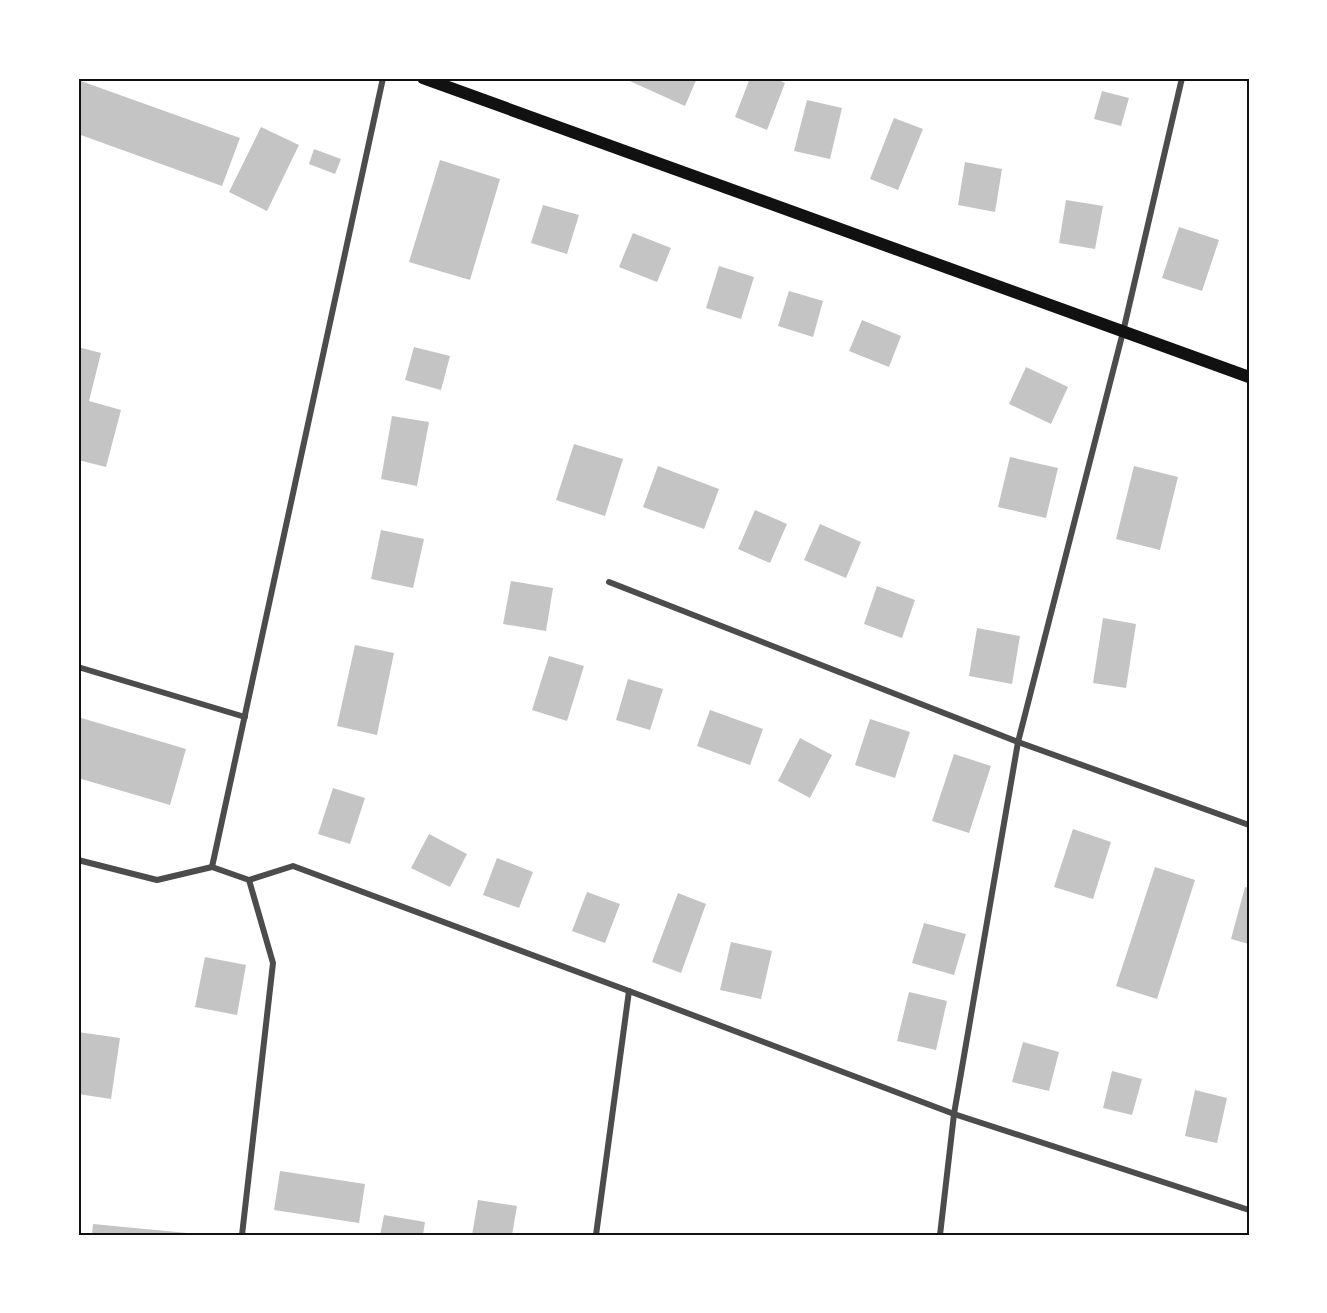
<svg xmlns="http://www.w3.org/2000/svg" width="1327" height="1313" viewBox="0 0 1327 1313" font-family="Mulish,sans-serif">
  <rect width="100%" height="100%" fill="#fff"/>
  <g fill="#c4c4c4">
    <path d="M623,78h74l-12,28z"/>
    <path d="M750,78h24l11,5 -18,47 -32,-13z"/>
    <path d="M78,80l162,58 -18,48 -144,-52z"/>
    <path d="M1102,91l27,7 -8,28 -27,-7z"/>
    <path d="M807,100l35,8 -12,51 -36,-8z"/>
    <path d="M894,118l29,11 -25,61 -28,-11z"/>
    <path d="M261,127l38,18 -32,66 -38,-19z"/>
    <path d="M314,149l27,10 -6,15 -26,-10z"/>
    <path d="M440,160l60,19 -30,101 -61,-18z"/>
    <path d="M965,162l37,7 -7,43 -37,-7z"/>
    <path d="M1066,200l37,6 -8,43 -36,-6z"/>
    <path d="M543,205l36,10 -12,39 -36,-11z"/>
    <path d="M1179,227l40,13 -17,51 -40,-13z"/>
    <path d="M633,233l38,15 -14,34 -38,-15z"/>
    <path d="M719,266l35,11 -13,42 -35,-11z"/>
    <path d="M789,291l34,10 -10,36 -35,-11z"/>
    <path d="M862,320l39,16 -12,31 -40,-16z"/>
    <path d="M78,347l23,6 -12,48 32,9 -15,57 -28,-7z"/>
    <path d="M414,347l36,9 -9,34 -36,-10z"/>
    <path d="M1026,367l42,20 -17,37 -42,-20z"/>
    <path d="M392,416l37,6 -12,64 -36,-7z"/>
    <path d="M574,444l49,15 -18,57 -49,-16z"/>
    <path d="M1010,457l48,11 -12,50 -48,-11z"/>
    <path d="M658,466l61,23 -15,40 -61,-22z"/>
    <path d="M1134,466l44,11 -18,73 -44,-11z"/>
    <path d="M755,510l32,14 -17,39 -32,-14z"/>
    <path d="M820,524l41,18 -15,36 -42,-18z"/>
    <path d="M381,530l43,9 -11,49 -42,-9z"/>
    <path d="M511,581l42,7 -7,43 -43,-7z"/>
    <path d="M877,586l38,14 -13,38 -38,-14z"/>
    <path d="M1103,618l33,6 -10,64 -33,-5z"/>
    <path d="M977,628l43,8 -8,48 -43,-8z"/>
    <path d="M355,645l39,8 -17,82 -40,-9z"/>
    <path d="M549,656l35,10 -17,55 -35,-11z"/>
    <path d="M628,679l35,10 -13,41 -34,-10z"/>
    <path d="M710,710l53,19 -13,36 -53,-19z"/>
    <path d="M78,717l108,32 -16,56 -92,-27z"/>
    <path d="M870,719l40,13 -15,46 -40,-13z"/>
    <path d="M800,738l32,17 -22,43 -32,-17z"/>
    <path d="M954,754l37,12 -22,67 -37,-12z"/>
    <path d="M333,788l32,10 -15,46 -32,-10z"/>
    <path d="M1073,829l38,13 -18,57 -39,-12z"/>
    <path d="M429,834l38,20 -17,33 -39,-19z"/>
    <path d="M497,858l36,14 -14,36 -36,-13z"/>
    <path d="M1155,867l40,13 -38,119 -41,-13z"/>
    <path d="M1245,887l4,1v56l-18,-5z"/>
    <path d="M587,892l33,12 -15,39 -33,-12z"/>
    <path d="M678,893l28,11 -25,69 -29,-11z"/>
    <path d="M924,923l42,11 -12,41 -42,-12z"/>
    <path d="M731,942l41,9 -11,48 -41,-9z"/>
    <path d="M205,957l41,8 -9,50 -42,-8z"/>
    <path d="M909,992l38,9 -11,49 -39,-9z"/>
    <path d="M78,1032l42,6 -9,61 -33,-5z"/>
    <path d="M1023,1042l36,10 -10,39 -37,-9z"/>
    <path d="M1112,1071l30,8 -10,36 -29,-7z"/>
    <path d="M1195,1090l32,8 -10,45 -32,-7z"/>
    <path d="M280,1171l85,13 -6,39 -85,-13z"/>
    <path d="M478,1200l39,6 -5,29h-40z"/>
    <path d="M384,1215l41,7 -2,13h-43z"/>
    <path d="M93,1224l94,9 -1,2h-94z"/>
  </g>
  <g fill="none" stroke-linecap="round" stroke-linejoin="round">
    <g stroke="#4c4c4c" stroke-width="6">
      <path d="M609,582l409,160 231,83"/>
      <path d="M78,667l167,50"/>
      <path d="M78,860l79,20 55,-13 37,13 44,-14 336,125 325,123 295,96"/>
      <path d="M212,867l171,-789"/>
      <path d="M242,1235l31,-272 -24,-83"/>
      <path d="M596,1235l33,-244"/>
      <path d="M940,1235l14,-121 64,-372 105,-410 59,-254"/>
    </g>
    <path stroke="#111" stroke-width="12" d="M423,78l826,299"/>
  </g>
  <rect width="1327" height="1313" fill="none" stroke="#ffffff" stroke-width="159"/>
  <rect x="80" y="80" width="1168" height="1154" fill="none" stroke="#111" stroke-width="2"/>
</svg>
